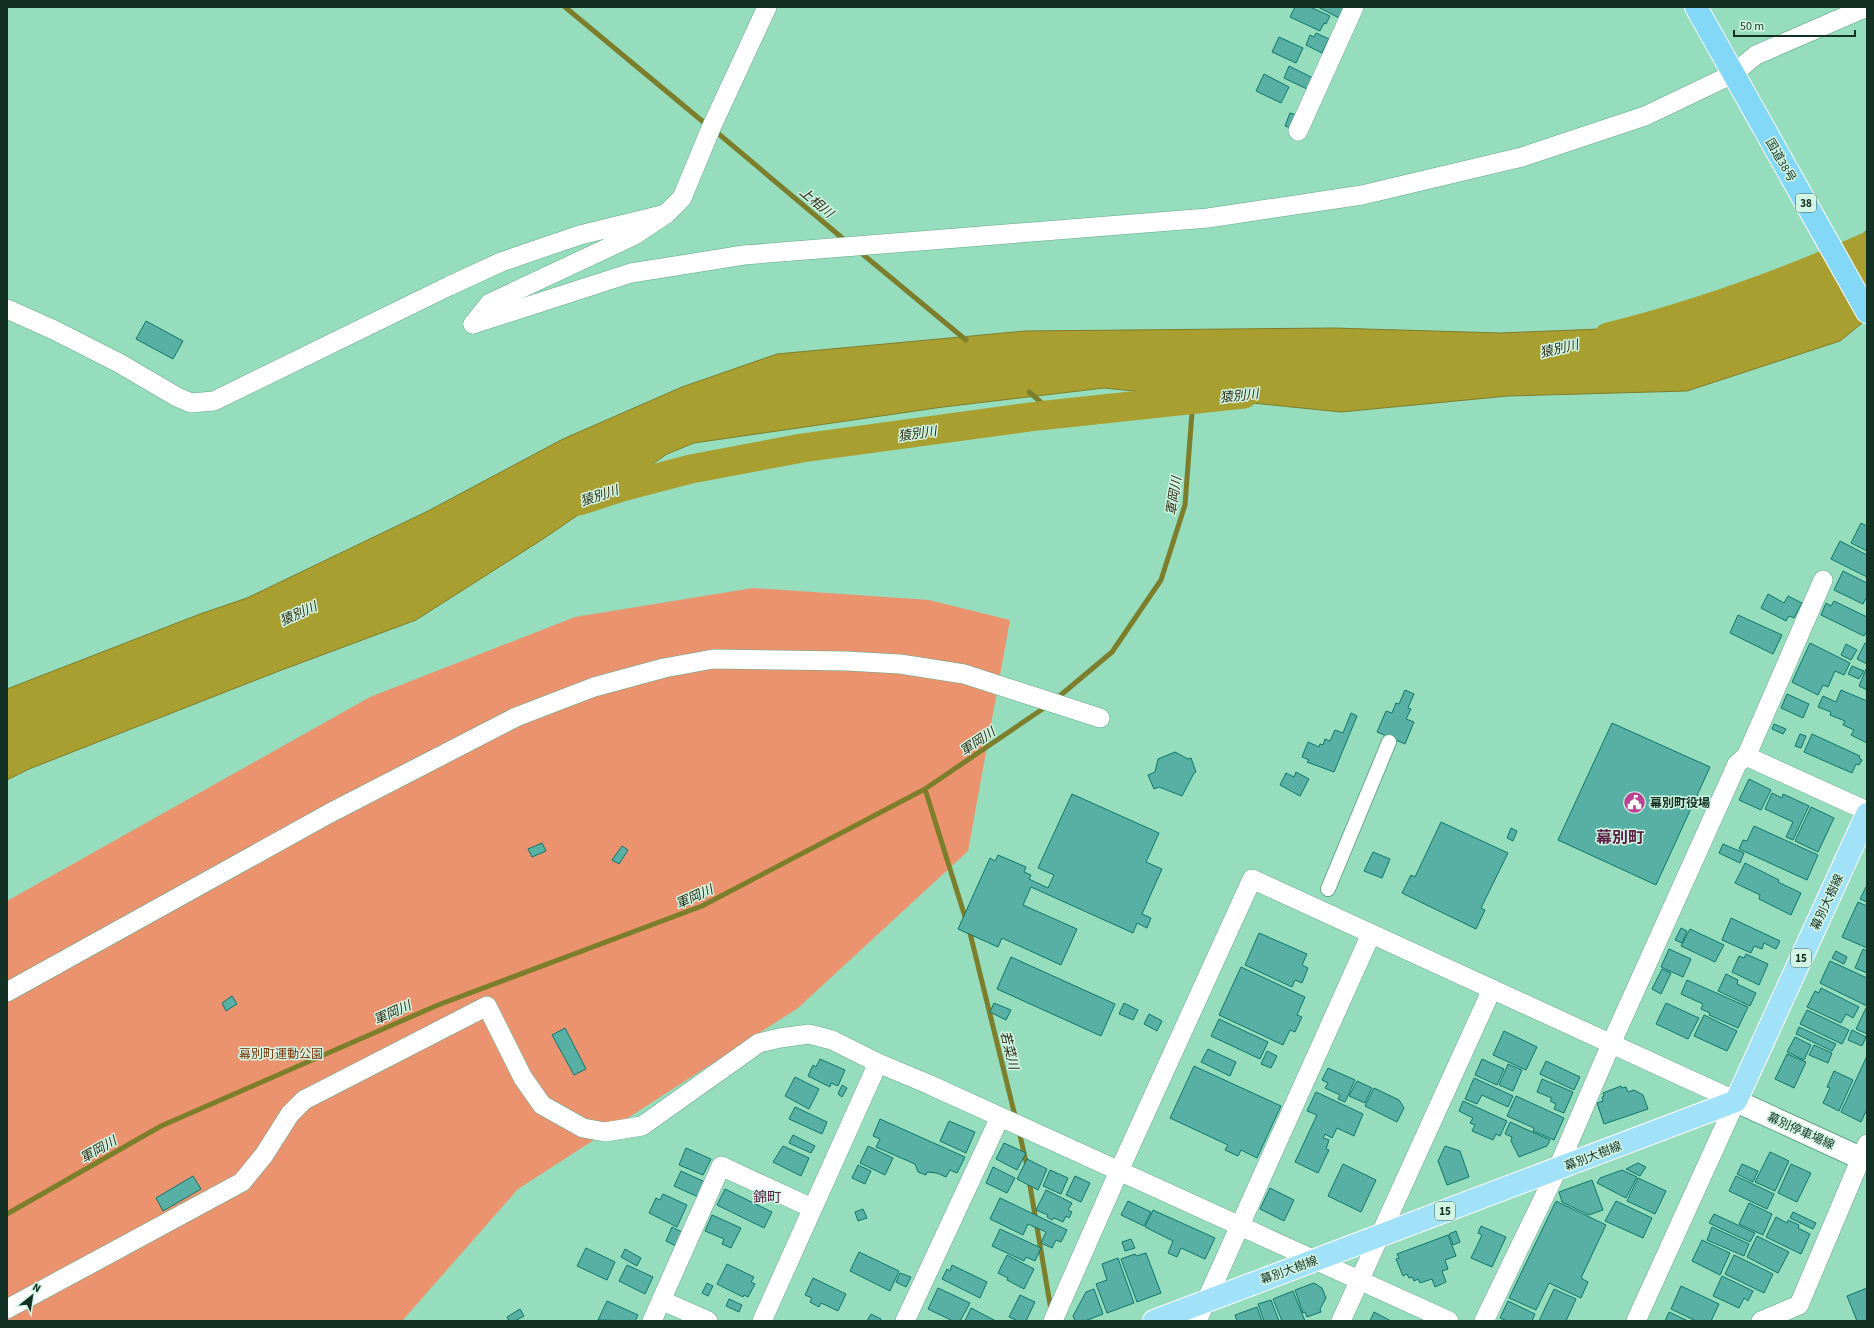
<svg xmlns="http://www.w3.org/2000/svg" width="1874" height="1328" viewBox="0 0 1874 1328" font-family="'Source Sans 3','Noto Sans JP',sans-serif">
  <rect width="100%" height="100%" fill="#95ddbc"/>
  <path fill="#ea936e" d="M753,588l176,12 81,20 -42,231 -170,157 -280,181 -116,132h-395v-420l363,-204 205,-80z"/>
  <path fill="#a99f30" stroke="#7c7e2c" d="M1867,230v89l-27,22 -153,50 -179,5 -167,16 -237,-24 -161,19 -249,36 -27,11 -124,85 -127,81 -137,51 -250,98 -22,11v-91l193,-75 47,-16 181,-87 135,-72 119,-52 95,-33 248,-23 308,-3 167,5 200,-8 103,-37z"/>
  <g fill="none" stroke-linecap="round" stroke-linejoin="round">
    <g stroke="#7c7e2c" stroke-width="5">
      <path d="M565,7l142,118"/>
      <path d="M714,130l133,112"/>
      <path d="M860,252l106,88"/>
      <path d="M1029,392l27,23"/>
      <path d="M1056,699l56,-47 49,-72 24,-75 8,-106"/>
      <path d="M925,789l41,131"/>
      <path d="M969,929l47,191"/>
      <path d="M1019,1131l8,35"/>
      <path d="M1029,1180l22,130"/>
      <path d="M7,1214l154,-88 277,-121 264,-99 223,-117 122,-83"/>
    </g>
    <g stroke="#a99f30" stroke-width="29">
      <path d="M1608,337c89,-22 175,-53 259,-90"/>
      <path d="M579,501l43,-14 69,-18 111,-21 236,-32 206,-22"/>
    </g>
  </g>
  <g fill="#58afa3" stroke="#10766b">
    <path d="M1295,7h15l20,9 -4,8 -2,-1 -4,8 -30,-14z"/>
    <path d="M1318,7h25l1,1 -5,10z"/>
    <path d="M1316,33l13,6 -7,14 -16,-8 4,-10 4,2z"/>
    <path d="M1279,37l24,11 -7,15 -24,-11z"/>
    <path d="M1289,66l24,12 -6,11 -23,-11z"/>
    <path d="M1264,74l25,13 -8,16 -25,-12z"/>
    <path d="M1290,113l7,2 -6,13 -6,-2z"/>
    <path d="M146,321l37,20 -10,18 -37,-20z"/>
    <path d="M1861,523l6,3v25l-16,-8z"/>
    <path d="M1840,541l27,14v22l-36,-18z"/>
    <path d="M1843,571l24,12v13l-4,8 -29,-14z"/>
    <path d="M1768,594l16,9 4,-7 14,7 -8,15 -5,-2 -3,5 -25,-13z"/>
    <path d="M1834,601l33,16v14l-3,5 -43,-21 5,-12 5,3z"/>
    <path d="M1738,615l44,20 -9,19 -43,-21z"/>
    <path d="M1810,643l40,20 -6,12 -9,-4 -7,16 -5,-2 -5,10 -26,-13z"/>
    <path d="M1865,643l2,1v20l-10,-5z"/>
    <path d="M1846,644l11,6 -6,10 -10,-5z"/>
    <path d="M1852,666l12,5 -5,8 -11,-5z"/>
    <path d="M1866,669l1,1v20l-8,-4z"/>
    <path d="M1405,690l9,4 -6,14 3,1 -5,10 8,3 -9,22 -28,-12 9,-21 6,2 4,-10 3,1z"/>
    <path d="M1841,690l26,11v42l-16,-8 3,-5 -11,-5 2,-4 -15,-6 1,-3 -13,-5 5,-11 13,6z"/>
    <path d="M1787,694l22,10 -6,14 -22,-10z"/>
    <path d="M1351,713l6,3 -23,56 -27,-10 2,-2 -7,-3 6,-15 11,5 1,-3 3,1 2,-6 5,2 5,-11 8,3z"/>
    <path d="M1612,723l98,44 -54,118 -98,-45z"/>
    <path d="M1774,724l12,5 -3,5 -11,-5z"/>
    <path d="M1800,734l6,2 -5,12 -6,-2z"/>
    <path d="M1812,734l48,22 -1,2 3,2 -3,5 -3,-1 -4,9 -48,-21z"/>
    <path d="M1175,752l13,7 3,-1 5,14 -2,1 -12,23 -23,-9 -5,2 -6,-14 7,-3 3,-13z"/>
    <path d="M1296,772l13,7 -9,17 -20,-11 6,-12 8,4z"/>
    <path d="M1749,779l22,11 -10,20 -22,-10z"/>
    <path d="M1772,793l10,5 1,-4 26,12 -16,34 -7,-3 7,-15 -28,-13z"/>
    <path d="M1072,794l87,39 -13,29 16,7 -20,45 9,4 -4,10 -10,-5 -4,10 -102,-46 -8,18 54,24 -16,36 -59,-27 -4,9 -40,-18 32,-71 5,3 3,-6 28,12 -2,5 7,3 -2,4 19,9 6,-13 -16,-7z"/>
    <path d="M1811,807l23,11 -16,34 -23,-11z"/>
    <path d="M1441,822l67,31 -27,55 4,2 -9,19 -74,-36 9,-18 4,2z"/>
    <path d="M1754,826l64,29 -11,25 -68,-31 4,-9 4,1z"/>
    <path d="M1511,828l6,3 -4,10 -6,-3z"/>
    <path d="M542,843l4,8 -14,6 -4,-8z"/>
    <path d="M1723,844l21,9 -4,10 -21,-10z"/>
    <path d="M622,846l6,4 -9,14 -7,-4z"/>
    <path d="M1373,852l17,7 -8,19 -18,-7z"/>
    <path d="M1745,863l34,17 -1,2 23,11 -10,22 -32,-16 1,-4 -25,-12z"/>
    <path d="M1866,887l1,1v14l-7,-3z"/>
    <path d="M1858,902l9,4v42l-25,-11z"/>
    <path d="M1731,918l49,23 -4,8 -12,-6 -2,6 -8,-3 -3,7 -29,-13z"/>
    <path d="M1681,928l6,3 -5,12 -7,-3z"/>
    <path d="M1690,929l34,16 -9,17 -34,-16z"/>
    <path d="M1259,933l48,21 -5,11 6,3 -6,15 -7,-3 -3,7 -47,-22z"/>
    <path d="M1669,949l22,10 -8,18 -22,-10z"/>
    <path d="M1863,949l4,2v22l-12,-5z"/>
    <path d="M1836,951l11,6 -3,7 -12,-6z"/>
    <path d="M1746,954l22,10 -9,21 -27,-13 7,-16 5,2z"/>
    <path d="M1011,957l104,47 -14,32 -104,-47z"/>
    <path d="M1830,961l37,17v28l-47,-23z"/>
    <path d="M1241,967l64,30 -8,18 5,2 -7,15 -5,-2 -7,15 -64,-30z"/>
    <path d="M1662,969l9,4 -10,21 -9,-5z"/>
    <path d="M1726,974l12,6 -1,4 19,9 -6,13 -32,-15z"/>
    <path d="M1687,980l61,27 -10,21 -29,-13 1,-2 -9,-4 2,-5 -22,-10z"/>
    <path d="M1821,988l38,19 -6,11 -7,-4 -5,9 -34,-16 8,-16 4,2z"/>
    <path d="M232,996l5,8 -11,7 -4,-8z"/>
    <path d="M994,1003l17,7 -5,10 -16,-8z"/>
    <path d="M1124,1003l14,7 -5,10 -14,-6z"/>
    <path d="M1666,1003l33,15 -11,21 -32,-15z"/>
    <path d="M1866,1008l1,1v25l-11,-5z"/>
    <path d="M1807,1010l42,20 -7,14 -42,-20z"/>
    <path d="M1149,1014l13,7 -5,10 -13,-7z"/>
    <path d="M1704,1015l33,16 -10,20 -33,-15z"/>
    <path d="M1219,1019l49,23 -8,17 -49,-23z"/>
    <path d="M1799,1027l37,17 -4,7 -36,-17z"/>
    <path d="M565,1028l21,41 -12,6 -22,-40z"/>
    <path d="M1852,1030l14,7 -4,9 -14,-6z"/>
    <path d="M1504,1031l33,16 -11,23 -33,-15z"/>
    <path d="M1795,1037l16,8 -7,15 -17,-8z"/>
    <path d="M1814,1045l18,8 -4,10 -19,-8z"/>
    <path d="M1208,1049l28,13 -6,14 -29,-14z"/>
    <path d="M1267,1051l10,5 -6,12 -10,-4z"/>
    <path d="M1787,1054l19,8 -12,26 -19,-9z"/>
    <path d="M1867,1056v53l-6,13 -20,-10z"/>
    <path d="M820,1059l25,11 -7,16 -7,-3 -1,4 -22,-11 5,-11 3,2z"/>
    <path d="M1482,1059l22,10 -7,16 -22,-10z"/>
    <path d="M1546,1061l34,16 -6,13 -34,-16z"/>
    <path d="M1508,1064l14,6 -9,21 -14,-6z"/>
    <path d="M1194,1066l87,40 -24,52 -16,-8 -3,6 -13,-6 3,-5 -58,-27z"/>
    <path d="M1328,1068l27,12 -10,22 -7,-3 2,-4 -15,-7 3,-5 -6,-3z"/>
    <path d="M1834,1071l19,9 -14,31 -16,-8 7,-15 -3,-1z"/>
    <path d="M795,1077l24,12 -10,20 -24,-13z"/>
    <path d="M1474,1078l39,18 -5,11 -26,-12 -5,9 -12,-5z"/>
    <path d="M1542,1079l31,13 -9,21 -10,-4 2,-5 -6,-3 2,-3 -15,-6z"/>
    <path d="M1357,1081l15,7 -7,15 -16,-7z"/>
    <path d="M842,1085l5,3 -5,9 -4,-3z"/>
    <path d="M1621,1086l1,2 4,-1 2,5 6,-2 9,5 5,14 -44,15 -7,-21 6,-2 -1,-4 2,-1 -1,-3z"/>
    <path d="M1374,1088l25,12 5,8 -7,14 -32,-16z"/>
    <path d="M1316,1092l47,22 -9,22 -17,-8 -5,10 -7,-4 -2,4 6,2 -3,9 3,1 -11,23 -23,-11 22,-47 -10,-4z"/>
    <path d="M1516,1096l48,22 -10,22 -21,-9 1,-3 -27,-12z"/>
    <path d="M1463,1101l44,20 -7,15 -4,-2 -3,6 -21,-9 3,-6 -5,-2 3,-5 -14,-7z"/>
    <path d="M795,1107l32,15 -5,12 -33,-15z"/>
    <path d="M880,1119l85,38 -8,16 -7,-3 -4,7 -9,-4 -10,-1 -1,3 -8,-3 -3,-8 -39,-17 4,-8 -7,-3z"/>
    <path d="M949,1121l26,11 -9,21 -26,-12z"/>
    <path d="M1510,1122l40,18 -3,6 -28,11 -8,-16 1,-4 -7,-3z"/>
    <path d="M793,1135l22,11 -4,7 -22,-10z"/>
    <path d="M1004,1143l22,10 -9,17 -21,-11z"/>
    <path d="M783,1146l26,12 -8,18 -28,-14z"/>
    <path d="M868,1146l25,12 -8,17 -25,-12z"/>
    <path d="M1445,1146l15,5 9,26 -22,8 -9,-24z"/>
    <path d="M686,1148l25,11 -8,16 -24,-10z"/>
    <path d="M1770,1152l19,9 -14,30 -20,-9z"/>
    <path d="M1027,1159l20,10 -9,21 -21,-11z"/>
    <path d="M1638,1163l8,4 -6,9 -14,-7z"/>
    <path d="M1343,1164l33,16 -15,32 -33,-16z"/>
    <path d="M1742,1164l16,7 -5,11 -16,-8z"/>
    <path d="M1791,1164l20,9 -14,29 -19,-9z"/>
    <path d="M858,1165l13,6 -6,13 -13,-6z"/>
    <path d="M993,1167l22,11 -8,15 -21,-10z"/>
    <path d="M1050,1170l18,8 -7,16 -18,-8z"/>
    <path d="M1622,1170l15,7 -11,21 -29,-15 3,-5z"/>
    <path d="M681,1171l24,11 -7,15 -24,-11z"/>
    <path d="M193,1176l8,13 -38,22 -7,-13z"/>
    <path d="M1075,1176l15,7 -9,19 -15,-7z"/>
    <path d="M1736,1176l38,18 -7,15 -38,-18z"/>
    <path d="M1638,1178l28,13 -11,23 -28,-13z"/>
    <path d="M1592,1180l11,30 -14,5 -27,-13 -3,-10z"/>
    <path d="M1270,1188l24,12 -10,21 -24,-12z"/>
    <path d="M725,1189l47,23 -8,16 -47,-23z"/>
    <path d="M1046,1190l26,13 -4,7 4,2 -3,6 -3,-2 -3,6 -9,-4 -2,2 -5,-3 1,-2 -12,-5z"/>
    <path d="M663,1194l24,11 -10,22 -28,-14 7,-15 4,2z"/>
    <path d="M1000,1198l67,32 -6,12 -5,-2 -4,8 -11,-5 5,-11 -18,-8 -5,11 -33,-16z"/>
    <path d="M1128,1201l23,11 -7,14 -23,-11z"/>
    <path d="M1556,1201l50,24 -25,53 7,4 -7,16 -32,-15 -13,27 -27,-12z"/>
    <path d="M1616,1201l36,17 -9,20 -38,-17z"/>
    <path d="M1749,1203l23,11 -9,21 -24,-11z"/>
    <path d="M863,1209l4,9 -9,3 -3,-9z"/>
    <path d="M1153,1210l62,28 -10,21 -24,-11 -4,9 -9,-4 5,-12 -28,-14z"/>
    <path d="M1793,1212l23,11 -3,6 -23,-11z"/>
    <path d="M1714,1214l41,19 -5,9 -41,-19z"/>
    <path d="M712,1215l29,13 -10,20 -9,-4 2,-5 -19,-8z"/>
    <path d="M1776,1217l11,6 1,-3 11,5 -1,3 12,6 -9,20 -35,-17z"/>
    <path d="M1481,1226l25,11 -14,30 -21,-9 11,-23 -4,-2z"/>
    <path d="M672,1227l12,6 -6,14 -12,-6z"/>
    <path d="M1712,1227l37,17 -5,12 -37,-16z"/>
    <path d="M1000,1229l41,19 -6,13 -9,-4 -2,4 -32,-15z"/>
    <path d="M1456,1231l4,11 -7,3 -4,-11z"/>
    <path d="M1448,1235l8,21 -11,4 3,9 -6,2 4,11 -11,5 -3,-8 -12,4 -2,-4 -4,2 -2,-4 -3,1 -2,-4 -4,2 -7,-17 3,-1 -2,-4z"/>
    <path d="M1757,1236l32,16 -11,21 -31,-16z"/>
    <path d="M1131,1239l4,9 -10,3 -3,-9z"/>
    <path d="M1702,1240l28,13 -10,22 -28,-14z"/>
    <path d="M586,1248l29,14 -8,18 -30,-14z"/>
    <path d="M625,1249l16,9 -4,8 -16,-9z"/>
    <path d="M859,1252l40,19 -9,20 -40,-20z"/>
    <path d="M1146,1253l15,40 -24,9 -16,-43 14,-5 1,2z"/>
    <path d="M1007,1255l27,14 -10,20 -17,-9 1,-2 -10,-5z"/>
    <path d="M1734,1255l39,19 -9,19 -39,-19z"/>
    <path d="M1118,1258l16,45 -27,10 -11,-29 11,-4 -5,-16z"/>
    <path d="M727,1264l27,13 -3,5 4,2 -7,13 -4,-2 -1,2 -26,-13z"/>
    <path d="M627,1265l26,12 -8,17 -26,-13z"/>
    <path d="M952,1265l35,17 -7,16 -38,-19 5,-10 3,2z"/>
    <path d="M900,1273l11,4 -5,10 -10,-5z"/>
    <path d="M1722,1276l31,15 -5,10 -4,-3 -5,10 -26,-12z"/>
    <path d="M813,1278l33,16 -8,17 -17,-8 -2,4 -9,-5 2,-4 -7,-3z"/>
    <path d="M707,1283l6,3 -5,10 -6,-3z"/>
    <path d="M1314,1283l8,5 4,10 -6,11 1,3 -14,5 -2,-5 -2,1 -8,-23z"/>
    <path d="M1681,1286l38,18 -8,17h-15l-25,-12z"/>
    <path d="M938,1288l32,15 -10,18h-7l-25,-12z"/>
    <path d="M1867,1288v33h-10l-10,-25z"/>
    <path d="M1094,1289l9,25 -18,7h-10l-2,-5 13,-24z"/>
    <path d="M1554,1289l22,10 -10,22h-27z"/>
    <path d="M1293,1291l12,30h-23l-9,-22z"/>
    <path d="M1020,1295l15,7 -9,19h-8l-9,-4z"/>
    <path d="M729,1299l13,6 -3,7 -13,-6z"/>
    <path d="M1271,1300l8,21h-15l-6,-17z"/>
    <path d="M607,1301l31,14 -3,6 -37,-1z"/>
    <path d="M1508,1301l27,13 -3,7h-25l-7,-3z"/>
    <path d="M1257,1307l5,14h-25l-2,-6z"/>
    <path d="M971,1308l25,13h-31z"/>
    <path d="M520,1309l4,7 -9,5h-6l-2,-4z"/>
    <path d="M1374,1312l17,9h-21z"/>
    <path d="M1669,1312l19,9h-23z"/>
    <path d="M871,1314l10,5 -1,2h-13z"/>
  </g>
  <g fill="none" stroke-linecap="round" stroke-linejoin="round">
    <defs>
      <path id="pedestrian" d="M1328,889l61,-147"/>
      <g id="minor">
        <path d="M1298,131l56,-124"/>
        <path d="M7,309l47,21 65,33 58,34 14,6 23,-2 235,-115 52,-24 79,-27 86,-21"/>
        <path d="M473,324l158,-51 113,-18 464,-37 154,-23 160,-38 123,-41 88,-42 23,-19 111,-48"/>
        <path d="M473,324l17,-21 143,-67 33,-22 16,-16 29,-70 56,-121"/>
        <path d="M1746,756l121,55"/>
        <path d="M7,992l323,-179 186,-96 78,-30 70,-19 49,-9 133,2 54,3 64,10 136,44"/>
        <path d="M663,1301l45,20"/>
        <path d="M7,1309l235,-127 22,-27 26,-41 14,-14 183,-94 36,72 19,27 41,23 22,4 37,-6 117,-83 21,-5 29,-4 23,6 46,23 50,21 521,237"/>
        <path d="M652,1321l69,-155 91,42"/>
        <path d="M762,1321l116,-258"/>
        <path d="M905,1321l95,-204"/>
        <path d="M1053,1321l66,-150 133,-292 484,222 -100,220"/>
        <path d="M1197,1321l174,-387"/>
        <path d="M1341,1321l151,-332"/>
        <path d="M1484,1321l73,-151 54,-126 126,-280 9,-8 3,-6 74,-170"/>
        <path d="M1761,1321l38,-16 68,-161"/>
      </g>
      <path id="secondary" d="M1736,1101l131,60"/>
      <path id="primary" d="M1154,1321l582,-220 131,-287"/>
      <path id="trunk" d="M1696,7l171,305"/>
    </defs>
    <use href="#pedestrian" stroke="#62a98a" stroke-width="16"/>
    <use href="#minor" stroke="#62a98a" stroke-width="20"/>
    <use href="#secondary" stroke="#62a98a" stroke-width="24"/>
    <use href="#primary" stroke="#fff" stroke-width="24"/>
    <use href="#trunk" stroke="#fff" stroke-width="24"/>
    <use href="#pedestrian" stroke="#fff" stroke-width="14"/>
    <use href="#minor" stroke="#fff" stroke-width="19"/>
    <use href="#secondary" stroke="#fff" stroke-width="22"/>
    <use href="#primary" stroke="#a1e2f8" stroke-width="22"/>
    <use href="#trunk" stroke="#82d8f6" stroke-width="22"/>
  </g>
  <defs>
    <symbol id="civic-disc" viewBox="-11 -11 22 22"><circle r="9.5" fill="#bc4192" stroke="#d2f5e4"/><path d="M-.6-6.5H3V-4.5H.6V-3L4-1V1h2V6H-6V1h2V-1L-.6-3ZM-1.2 2.5V6h2.4V2.5Z" fill="#fff"/></symbol>
  </defs>
  <g fill-rule="evenodd">
    <use href="#civic-disc" x="1622" y="790" width="25" height="25"/>
  </g>
  <g text-anchor="middle" stroke-width="3" stroke-linejoin="round" paint-order="stroke">
    <g fill="#d2f5e4" stroke="#4c6b5d" stroke-width="1">
      <rect x="1796" y="194" width="20" height="18" rx="3"/>
      <rect x="1791" y="949" width="20" height="18" rx="3"/>
      <rect x="1435" y="1202" width="20" height="18" rx="3"/>
    </g>
    <g font-size="11" font-weight="bold" fill="#123023">
      <text x="1806" y="207">38</text>
      <text x="1801" y="962">15</text>
      <text x="1445" y="1215">15</text>
    </g>
    <g font-size="12" fill="#123023" stroke="#d2f5e4">
      <text transform="translate(1781 160) rotate(60)" y="4">国道38号</text>
      <text transform="translate(1827 902) rotate(-65)" y="4">幕別大樹線</text>
      <text transform="translate(1801 1131) rotate(24)" y="4">幕別停車場線</text>
      <text transform="translate(1593 1156) rotate(-21)" y="4">幕別大樹線</text>
      <text transform="translate(1289 1270) rotate(-20)" y="4">幕別大樹線</text>
    </g>
    <g font-size="12" font-weight="bold" fill="#123023" stroke="#d2f5e4" text-anchor="start">
      <text x="1650" y="807">幕別町役場</text>
    </g>
    <g font-size="12" fill="#792f05" stroke="#d2f5e4">
      <text x="281" y="1058">幕別町運動公園</text>
    </g>
    <g font-size="13" font-style="italic" fill="#2e2c14" stroke="#d2f5e4">
      <text transform="translate(817 202) rotate(40)" y="5">上相川</text>
      <text transform="translate(1559 348) rotate(-13)" y="5">猿別川</text>
      <text transform="translate(1239 395) rotate(-6)" y="5">猿別川</text>
      <text transform="translate(917 433) rotate(-8)" y="5">猿別川</text>
      <text transform="translate(599 495) rotate(-18)" y="5">猿別川</text>
      <text transform="translate(1173 496) rotate(-81)" y="5">軍岡川</text>
      <text transform="translate(298 613) rotate(-24)" y="5">猿別川</text>
      <text transform="translate(977 741) rotate(-34)" y="5">軍岡川</text>
      <text transform="translate(694 896) rotate(-24)" y="5">軍岡川</text>
      <text transform="translate(392 1012) rotate(-24)" y="5">軍岡川</text>
      <text transform="translate(1010 1050) rotate(76)" y="5">若菜川</text>
      <text transform="translate(98 1149) rotate(-30)" y="5">軍岡川</text>
    </g>
    <g font-size="14" fill="#5c2047" stroke="#d2f5e4">
      <text x="767" y="1202">錦町</text>
    </g>
    <g font-size="16" font-weight="bold" fill="#5c2047" stroke="#d2f5e4">
      <text x="1620" y="843">幕別町</text>
    </g>
  </g>
  <rect width="1874" height="1328" fill="none" stroke="#123023" stroke-width="16"/>
  <g transform="translate(32 1296) rotate(30)" stroke="#d2f5e4" stroke-width="3" paint-order="stroke">
  <path d="M0-3L7 15L0 10L-7 15Z" fill="#123023"/>
  <text y="-6" font-size="11" font-weight="bold" text-anchor="middle" fill="#123023">N</text>
  </g>
  <path d="M1734 30v6h121v-6" fill="none" stroke="#123023" stroke-width="2"/>
  <text x="1740" y="30" font-size="12" fill="#123023" stroke="#d2f5e4" stroke-width="3" paint-order="stroke">50 m</text>
</svg>
